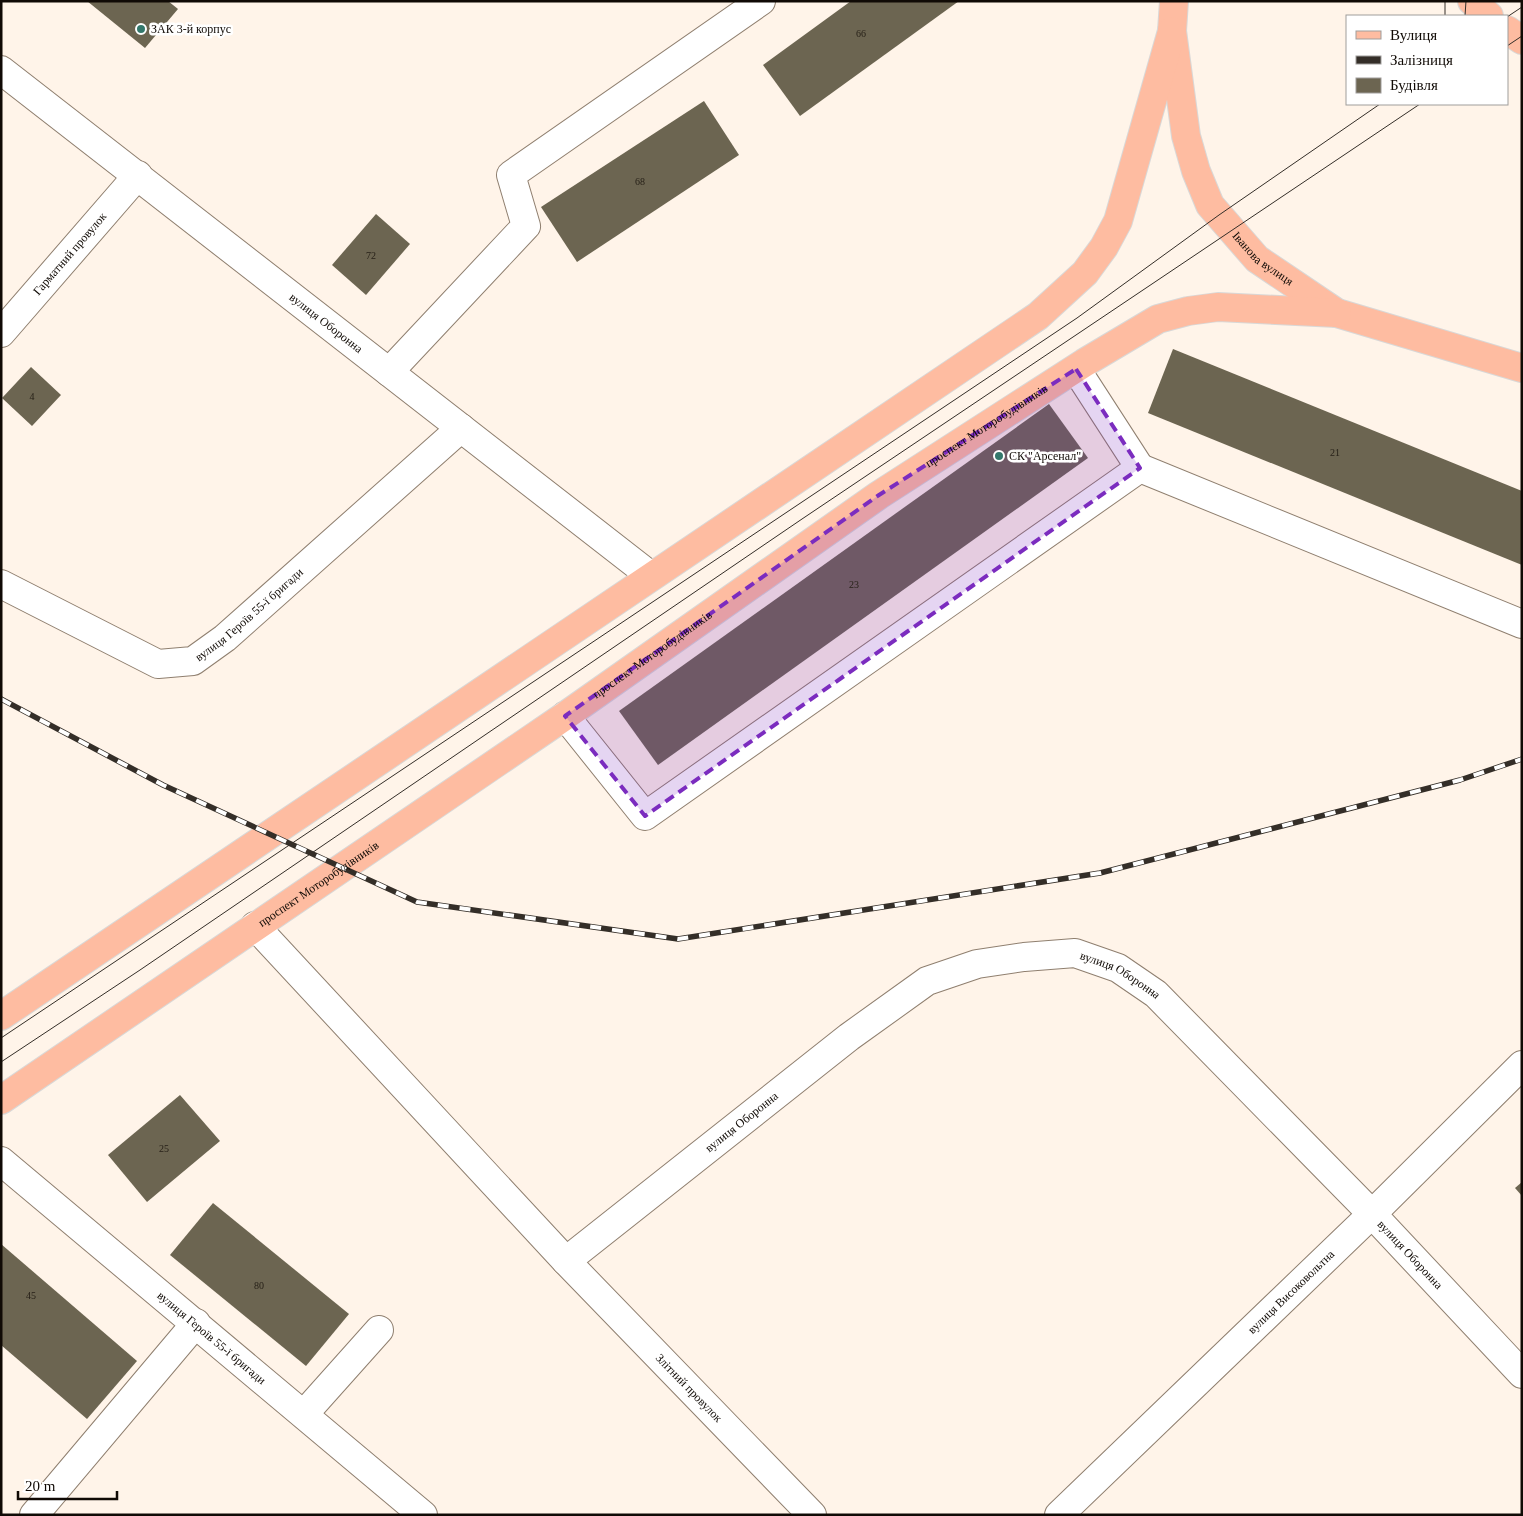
<svg xmlns="http://www.w3.org/2000/svg" width="1523" height="1516" viewBox="0 0 1523 1516" font-family="Georgia,serif">
  <rect width="100%" height="100%" fill="#fff4e9"/>
  <g fill="#6c6551">
    <path d="M87,1h81l10,8 -33,39z"/>
    <path d="M851,1h108l-159,115 -37,-51z"/>
    <path d="M704,101l35,54 -162,107 -36,-55z"/>
    <path d="M376,214l34,30 -44,51 -34,-30z"/>
    <path d="M1173,349l349,142v74l-374,-152z"/>
    <path d="M31,367l30,28 -29,31 -30,-28z"/>
    <path d="M1049,404l39,54 -430,307 -39,-54z"/>
    <path d="M180,1095l40,46 -73,61 -39,-47z"/>
    <path d="M1522,1182v14l-7,-8z"/>
    <path d="M213,1203l136,111 -43,52 -136,-111z"/>
    <path d="M1,1244l136,117 -50,58 -86,-74z"/>
  </g>
  <g fill="none" stroke-linecap="round" stroke-linejoin="round">
    <defs>
      <g id="minor">
        <path id="s1" d="M1,70l650,506"/>
        <path id="s2" d="M1,333l137,-158"/>
        <path d="M389,372l137,-146 -15,-51 250,-174"/>
        <path d="M1140,468l382,156"/>
        <path id="s3" d="M1,584l157,80 35,-3 32,-23 236,-210"/>
        <path d="M565,716l80,100 495,-348 -64,-99"/>
        <path id="s4" d="M255,926l311,335 246,254"/>
        <path id="s5" d="M1,1161l422,354"/>
        <path id="s6" d="M566,1261l283,-224 78,-56 50,-17 47,-7 51,-4 43,15 38,26 216,220 150,160"/>
        <path d="M304,1414l75,-84"/>
        <path d="M34,1515l162,-192"/>
        <path id="s7" d="M1059,1515l313,-301 150,-149"/>
      </g>
      <g id="major">
        <path id="s8" d="M1174,1l-2,30 14,105 10,35 14,34 47,54 80,54 185,55"/>
        <path d="M1472,1l17,15"/>
        <path d="M1507,30l15,10"/>
        <path d="M1,1016l1037,-700 47,-43 19,-26 14,-26 54,-190"/>
        <path id="s9" d="M1,1100l564,-384 314,-221 205,-132 74,-44 30,-8 30,-4 119,6"/>
      </g>
    </defs>
    <use href="#minor" stroke="#8f7f6f" stroke-width="30"/>
    <use href="#major" stroke="#d9d8d7" stroke-width="30"/>
    <use href="#minor" stroke="#fff" stroke-width="28"/>
    <use href="#major" stroke="#febca1" stroke-width="28"/>
    <g stroke="#342e28" stroke-width="1">
      <path d="M1445,16v-15"/>
      <path d="M1465,16l1,-15"/>
      <path d="M1507,17l15,-10"/>
      <path d="M1507,46l15,-10"/>
      <path d="M1,1038l1076,-720 142,-103 161,-111"/>
      <path d="M1,1062l139,-92 662,-451 618,-415"/>
    </g>
    <defs>
      <path id="rail" d="M1,699l162,86 254,117 261,37 422,-66 360,-93 62,-21"/>
    </defs>
    <use href="#rail" stroke="#342e28" stroke-width="5.5"/>
    <use href="#rail" stroke="#fff" stroke-width="4" stroke-dasharray="11" stroke-linecap="butt"/>
  </g>
  <path fill="#7b2cbf" fill-opacity="0.2" stroke="#7b2cbf" stroke-width="4" stroke-dasharray="10 6" stroke-linejoin="round" d="M1076,369l64,99 -495,348 -80,-100 314,-221z"/>
  <g fill="#33786c" stroke="#fff" stroke-width="2">
    <circle cx="141" cy="29" r="5"/>
    <circle cx="999" cy="456" r="5"/>
  </g>
  <g text-anchor="middle" stroke-width="5" stroke-linejoin="round" paint-order="stroke">
    <g font-size="10" fill="#272118">
      <text x="861" y="37">66</text>
      <text x="640" y="185">68</text>
      <text x="371" y="259">72</text>
      <text x="32" y="400">4</text>
      <text x="1335" y="456">21</text>
      <text x="854" y="588">23</text>
      <text x="164" y="1152">25</text>
      <text x="259" y="1289">80</text>
      <text x="31" y="1299">45</text>
    </g>
    <g font-size="12" fill="#100a05" stroke="#fff" text-anchor="start">
      <text x="151" y="33">ЗАК 3-й корпус</text>
      <text x="1009" y="460">СК "Арсенал"</text>
    </g>
    <g font-size="12" fill="#100a05" stroke="#fff">
      <text dy="4" stroke="none"><textPath href="#s2" startOffset="105">Гарматний провулок</textPath></text>
      <text dy="4" stroke="none"><textPath href="#s8" startOffset="285">Іванова вулиця</textPath></text>
      <text dy="4" stroke="none"><textPath href="#s1" startOffset="412">вулиця Оборонна</textPath></text>
      <text dy="4" stroke="none"><textPath href="#s9" startOffset="1194">проспект Моторобудівників</textPath></text>
      <text dy="4" stroke="none"><textPath href="#s3" startOffset="284">вулиця Героїв 55-ї бригади</textPath></text>
      <text dy="4" stroke="none"><textPath href="#s9" startOffset="789">проспект Моторобудівників</textPath></text>
      <text dy="4" stroke="none"><textPath href="#s9" startOffset="384">проспект Моторобудівників</textPath></text>
      <text dy="4" stroke="none"><textPath href="#s6" startOffset="659">вулиця Оборонна</textPath></text>
      <text dy="4" stroke="none"><textPath href="#s6" startOffset="224">вулиця Оборонна</textPath></text>
      <text dy="4" stroke="none"><textPath href="#s6" startOffset="1064">вулиця Оборонна</textPath></text>
      <text dy="4" stroke="none"><textPath href="#s7" startOffset="322">вулиця Високовольтна</textPath></text>
      <text dy="4" stroke="none"><textPath href="#s5" startOffset="275">вулиця Героїв 55-ї бригади</textPath></text>
      <text dy="4" stroke="none"><textPath href="#s4" startOffset="634">Злітний провулок</textPath></text>
    </g>
  </g>
  <rect width="1523" height="1516" fill="none" stroke="#100a05" stroke-width="5"/>
  <rect x="1346" y="15" width="162" height="90" fill="#ffffff" stroke="#9f9d9b"/>
  <rect x="1356" y="31" width="25" height="8" fill="#febca1" stroke="#9f9d9b"/>
  <text x="1390" y="40" font-size="15" fill="#100a05">Вулиця</text>
  <rect x="1356" y="56" width="25" height="8" fill="#342e28" stroke="#9f9d9b"/>
  <text x="1390" y="65" font-size="15" fill="#100a05">Залізниця</text>
  <rect x="1356" y="78" width="25" height="15" fill="#6c6551" stroke="#9f9d9b"/>
  <text x="1390" y="90" font-size="15" fill="#100a05">Будівля</text>
  <path d="M18 1491v8h99v-8" fill="none" stroke="#100a05" stroke-width="2.5"/>
  <text x="25" y="1491" font-size="15" fill="#100a05" stroke="#ffffff" stroke-width="4" paint-order="stroke">20 m</text>
</svg>
